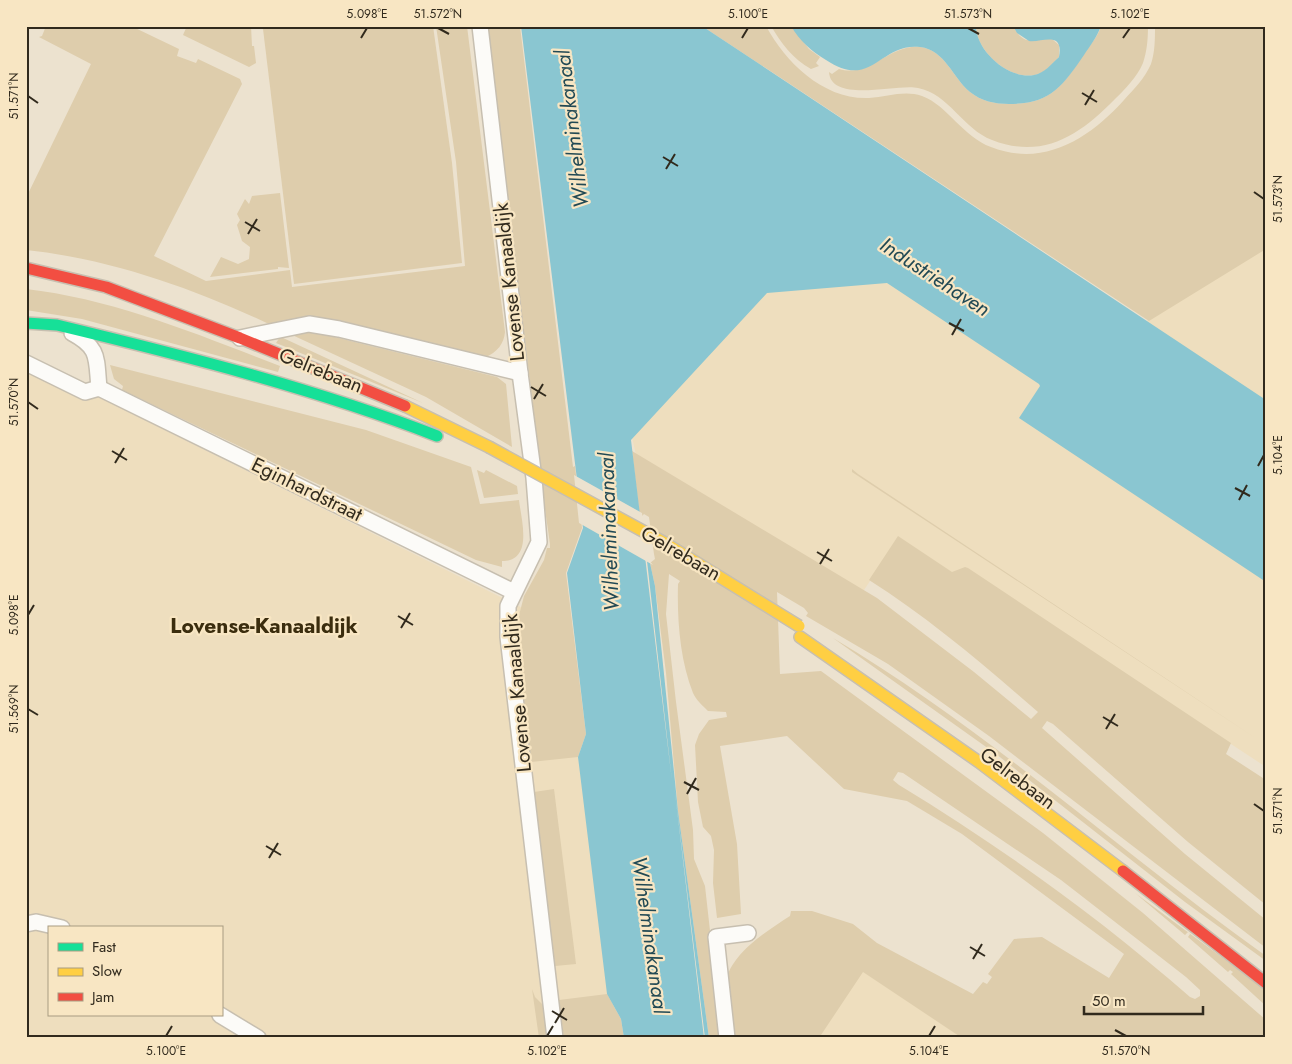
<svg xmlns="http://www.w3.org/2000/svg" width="1292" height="1064" viewBox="0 0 1292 1064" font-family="Jost,sans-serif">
  <rect width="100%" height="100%" fill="#ece2cf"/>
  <g fill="#eedebe" fill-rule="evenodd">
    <path d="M1266,246v167l-129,-86z"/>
    <path d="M770,267h124l372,297v203l-300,-197 -13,5 -55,-36 -36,54 -226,-138 -4,-18z"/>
    <path d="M26,367l50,19 487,242 55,410h-592zM49,928h172v87h-172z"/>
    <path d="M862,968l115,70h-161z"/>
  </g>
  <g fill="#decdac" fill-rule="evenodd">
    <path d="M46,26h85l48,23 -2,7 19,7 2,-4 42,20 2,5 -88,172 52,25 84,-11 2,17 173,-21 -9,-104 -20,-136h31l38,306c-1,12 -8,20 -19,25l-181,-38h-13l-21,6c-76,-36 -160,-66 -245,-75v-52l65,-134 -52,-27 3,-1z"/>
    <path d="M187,26h64l1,20h2l2,17 -7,4 -66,-32z"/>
    <path d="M287,26h146l19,137 10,100 -168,21 -31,-255z"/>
    <path d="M487,26h33l53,441 2,-1 7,62 -16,45 20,161 -8,23 -47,5 -15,-135 8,-31 20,-36 3,-12h3v-4l-5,-35h-3l-7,-60 3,-1z"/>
    <path d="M702,26h64c20,37 58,74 103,72 18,-1 35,-8 53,-2 25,9 41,41 69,51 53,21 99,-9 133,-47 10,-11 21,-22 27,-36 4,-12 4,-25 4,-38h111v223l-117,72z"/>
    <path d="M771,26h20l18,23 11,8 -4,6 3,3 -8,3c-18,-10 -30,-26 -40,-43z"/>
    <path d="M976,26h37c13,24 22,10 39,13l7,6v12c-6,6 -12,14 -21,17 -26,9 -62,-22 -62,-48z"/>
    <path d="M1101,26h47c0,13 -1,25 -5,37 -6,14 -18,26 -28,36 -35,36 -72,61 -123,41 -29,-11 -43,-46 -74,-52 -19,-5 -87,16 -89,-16l3,2 7,-5c31,9 50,-25 81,-22 25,3 33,31 50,45 11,9 25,12 39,12 41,0 53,-17 74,-49 6,-9 15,-18 18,-29z"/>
    <path d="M280,193l9,75 -11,-1v2l-68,8 11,-20 17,7 11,-5 1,-12 -8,-6 -5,-16 3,-5 -3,-6 8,-15 4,5 3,-8z"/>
    <path d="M26,289c88,10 173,46 254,77l-2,6 -196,-53 -56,-9z"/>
    <path d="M296,331l18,1 183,45 9,7 6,63 -86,-50 -136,-63z"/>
    <path d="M280,337h1l142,66 -147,-60z"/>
    <path d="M110,365l256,65 105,37 9,37 39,-4c2,19 15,61 -17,61v6l-26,-7 -354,-170 1,-4 -9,-7z"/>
    <path d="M632,451l245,147 97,74 57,47 7,-7c-54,-47 -109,-94 -169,-132l29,-44 54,36 13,-5 3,1 263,175 -5,11 40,26v125l-78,-63 -135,-118 -6,-3 -5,7 143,126 81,66v28l-277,-212 -101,-72 -82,-48 2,-3 -4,-5 -27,-16 3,82 41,-3 222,162 100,80 123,107v18h-304l-99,-66 -44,66h-89c-2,-16 -6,-34 -5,-50 1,-32 42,-57 65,-72l1,-5h21l41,13 24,19 96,51 10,-12 4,2 5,-7 -4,-3 26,-35 28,-2 67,41 15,-24 -162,-120 -55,-33 -63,-12 -57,-53 -67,10 17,98 4,70 -24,4 -4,-35 1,-33 -3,-14 -8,-9 -5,-25 -3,-57 4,-11 10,-14 18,-3 -1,-5 -18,-1c-5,-5 -12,-11 -15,-18 -13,-33 -16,-73 -15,-109l2,-3 -11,-7 -3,40 10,88 17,128 1,29 11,27 17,152h-13l-31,-227 -12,-138 -11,-87 -5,-23 5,-4 -1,-5 -5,-37 -5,-3 -4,4zM898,772l5,1 158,107 125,97 14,13v6l-5,3 -5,-2c-90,-79 -189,-150 -291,-212l-6,-5z"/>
    <path d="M852,469l6,5 399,265 -405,-267z"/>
    <path d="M477,470l7,3 2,-3 31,16 1,8 -34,4z"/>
    <path d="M833,638c155,92 287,214 433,318v5l-81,-59 -189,-148z"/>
    <path d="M554,789l22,175 -21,2 -21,-174z"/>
    <path d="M1135,893l131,97v16l-35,-32 2,-2 -3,-2 -2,2 -40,-35 2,-3 -2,-2 -3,3z"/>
    <path d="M532,989l3,8 8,8 4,33h-8z"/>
    <path d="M607,994l14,25 3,19h-60l-5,-38z"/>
  </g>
  <g fill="#8ac6d1">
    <path d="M521,26h181l564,374v182l-247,-164 21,-32 -1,-2 -152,-101 -120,10 -136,147 41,341 -25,-220 3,2 5,23 23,225 31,227h-4l-31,-254 30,254h-80l-3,-19 -14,-25 -29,-237 8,-23 -19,-161 16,-45z"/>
    <path d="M791,26h185c0,25 33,54 58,49 11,-2 17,-11 25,-18 5,-27 -18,-14 -30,-16l-12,-8 -4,-7h88c-4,11 -11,20 -17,29 -22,32 -34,49 -75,49 -14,0 -28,-3 -39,-12 -17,-14 -25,-42 -50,-45 -40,-5 -48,44 -94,13 -15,-9 -26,-19 -35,-34z"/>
  </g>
  <path fill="#ece2cf" d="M574,475l68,38 6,46 5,6 -74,-42z"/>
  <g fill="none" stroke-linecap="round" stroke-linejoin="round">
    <defs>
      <g id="street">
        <path d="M480,26l40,347 14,105 5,64 -31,64v31l47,401"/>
        <path d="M72,333c28,15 24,25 27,55"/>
        <path d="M240,338l69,-14 30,5 181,44"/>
        <path d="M26,363l59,29 14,-4 415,204"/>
        <path d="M26,924l10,-2 26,6"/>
        <path d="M220,1015l38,23"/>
        <path d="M727,1038l-11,-101 32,-4"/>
      </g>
      <path id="fast" d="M26,323l31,2c129,31 256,63 380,111"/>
      <g id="slow">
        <path d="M405,406l84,41"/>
        <path d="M800,637l179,125 144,109"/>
      </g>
      <g id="jam">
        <path d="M26,268l80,19 134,51 165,68"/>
        <path d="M1123,871l143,112"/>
      </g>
    </defs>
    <use href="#street" stroke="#c7bfb0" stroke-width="18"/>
    <use href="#fast" stroke="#c7bfb0" stroke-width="14"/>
    <use href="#slow" stroke="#c7bfb0" stroke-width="14"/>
    <use href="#jam" stroke="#c7bfb0" stroke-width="14"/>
    <use href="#street" stroke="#fcfbf8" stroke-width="15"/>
    <use href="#fast" stroke="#16e098" stroke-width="11"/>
    <use href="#slow" stroke="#ffcf43" stroke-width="11"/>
    <use href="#jam" stroke="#f24e42" stroke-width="11"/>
    <defs>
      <path id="slow-bridge" d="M489,447l174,95 136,84"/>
    </defs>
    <use href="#slow-bridge" stroke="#c7bfb0" stroke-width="14" stroke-linecap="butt"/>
    <use href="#slow-bridge" stroke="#ffcf43" stroke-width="11"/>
  </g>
  <path fill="none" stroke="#312a1d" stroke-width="2" d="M438,28l11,6M968,28l11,6M361,38l6,-10M742,38l6,-10M1123,38l7,-10M1082,93l15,9M28,96l10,7M1085,105l9,-15M663,157l15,9M666,169l9,-15M1254,192l10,7M245,222l15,9M248,234l9,-15M949,323l15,8M952,335l9,-16M531,387l15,9M534,399l9,-15M28,402l10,7M112,451l15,9M115,463l9,-15M1258,466l6,-11M1235,488l15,8M1239,500l8,-15M817,552l15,9M820,564l9,-15M28,615l6,-10M398,616l15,9M401,628l9,-15M28,709l10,6M1103,717l15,9M1106,729l9,-15M684,782l15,8M687,794l9,-16M1254,804l10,7M266,846l15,9M269,858l9,-15M970,947l15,9M973,959l9,-15M552,1011l15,9M555,1023l9,-15M1115,1030l11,6M166,1036l6,-10M547,1036l6,-10M929,1036l6,-10"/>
  <g text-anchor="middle" stroke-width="4.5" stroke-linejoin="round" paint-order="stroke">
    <g font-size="20" fill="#312a1d" stroke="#f8e6c3">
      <text transform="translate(509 282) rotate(-96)" y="7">Lovense Kanaaldijk</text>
      <text transform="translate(321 370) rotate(22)" y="7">Gelrebaan</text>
      <text transform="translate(307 489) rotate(26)" y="7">Eginhardstraat</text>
      <text transform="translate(681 553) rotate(30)" y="7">Gelrebaan</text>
      <text transform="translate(517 693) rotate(-95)" y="7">Lovense Kanaaldijk</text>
      <text transform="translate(1018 778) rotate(37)" y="7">Gelrebaan</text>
    </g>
    <g font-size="21" font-style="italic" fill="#214954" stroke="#f8e6c3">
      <text transform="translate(572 129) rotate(-97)" y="7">Wilhelminakanaal</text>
      <text transform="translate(935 277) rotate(33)" y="7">Industriehaven</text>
      <text transform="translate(609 532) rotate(-92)" y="7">Wilhelminakanaal</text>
      <text transform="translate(650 935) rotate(82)" y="7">Wilhelminakanaal</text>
    </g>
    <g font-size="21" font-weight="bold" fill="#3b2d0e" stroke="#f8e6c3">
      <text x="264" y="633">Lovense-Kanaaldijk</text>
    </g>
  </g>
  <rect width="1292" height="1064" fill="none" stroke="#f8e6c3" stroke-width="55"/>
  <rect x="48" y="926" width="175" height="90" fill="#f8e6c3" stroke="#a89b81"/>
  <rect x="58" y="943" width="25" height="8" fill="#16e098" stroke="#a89b81"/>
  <text x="92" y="952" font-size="15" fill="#312a1d">Fast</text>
  <rect x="58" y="968" width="25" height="8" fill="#ffcf43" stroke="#a89b81"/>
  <text x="92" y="976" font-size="15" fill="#312a1d">Slow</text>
  <rect x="58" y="993" width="25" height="8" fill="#f24e42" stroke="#a89b81"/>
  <text x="92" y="1002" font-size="15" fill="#312a1d">Jam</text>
  <path d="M1084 1006v8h119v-8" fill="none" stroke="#312a1d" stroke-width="2.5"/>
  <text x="1092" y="1006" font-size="15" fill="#312a1d" stroke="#f8e6c3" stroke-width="4" paint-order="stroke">50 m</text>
  <rect x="28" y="28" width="1236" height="1008" fill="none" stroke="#312a1d" stroke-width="2"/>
  <g font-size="12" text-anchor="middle" fill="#312a1d">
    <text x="367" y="18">5.098°E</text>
    <text x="438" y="18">51.572°N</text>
    <text x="748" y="18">5.100°E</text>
    <text x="968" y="18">51.573°N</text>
    <text x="1130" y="18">5.102°E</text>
    <text transform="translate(14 96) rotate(-90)" y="4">51.571°N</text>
    <text transform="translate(1278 199) rotate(-90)" y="4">51.573°N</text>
    <text transform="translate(14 402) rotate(-90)" y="4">51.570°N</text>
    <text transform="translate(1278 455) rotate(-90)" y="4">5.104°E</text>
    <text transform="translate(14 615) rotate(-90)" y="4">5.098°E</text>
    <text transform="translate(14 709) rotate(-90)" y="4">51.569°N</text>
    <text transform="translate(1278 811) rotate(-90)" y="4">51.571°N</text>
    <text x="166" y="1055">5.100°E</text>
    <text x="547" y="1055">5.102°E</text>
    <text x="929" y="1055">5.104°E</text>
    <text x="1126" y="1055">51.570°N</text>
  </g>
</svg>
